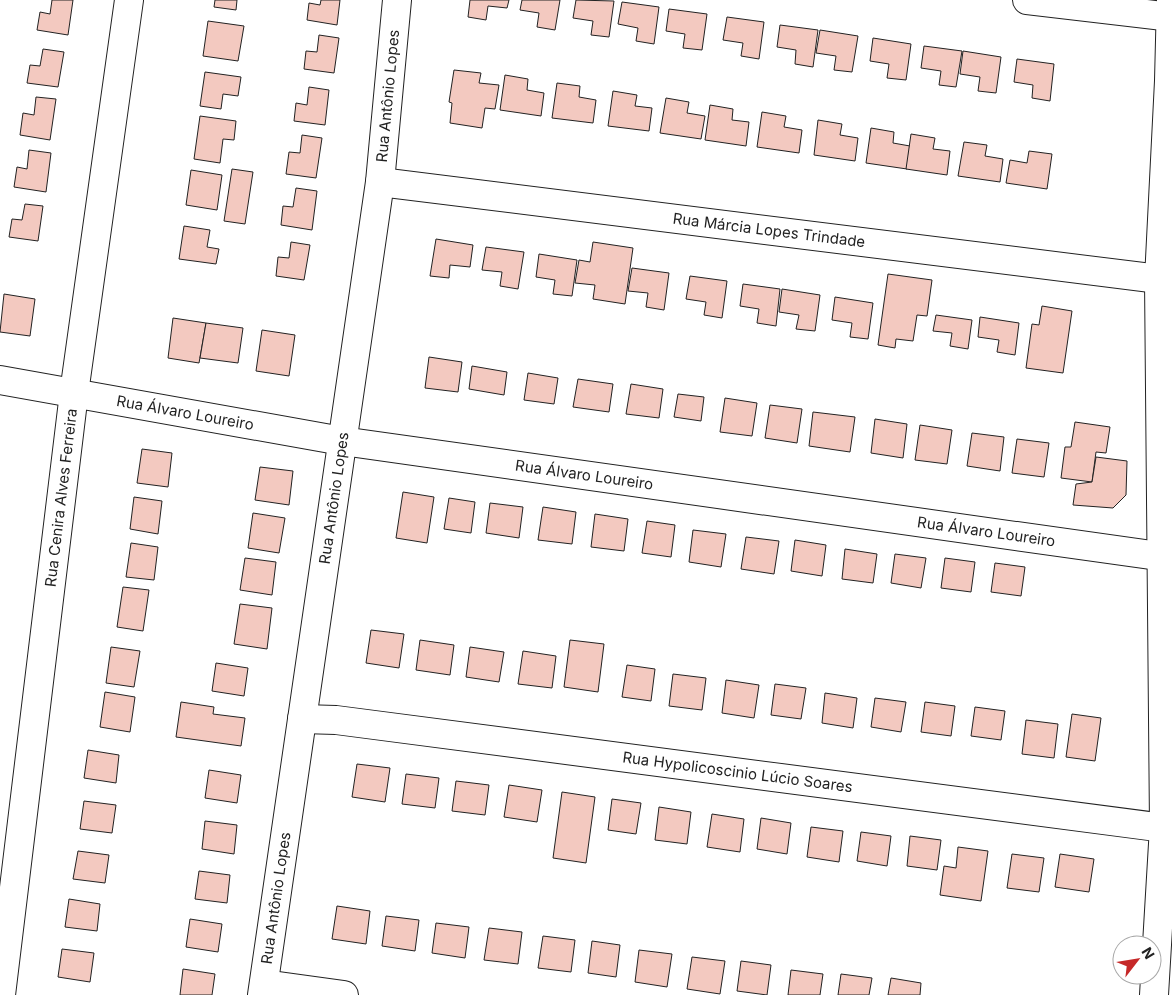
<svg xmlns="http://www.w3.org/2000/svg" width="1172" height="995" viewBox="0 0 1172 995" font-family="Inter,sans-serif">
  <rect width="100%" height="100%" fill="#fff"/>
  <g fill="#f3c9c0" stroke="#222">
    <path d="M52,0h21l-5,35 -31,-5 3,-18 10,2z"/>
    <path d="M215,0h22l-1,10 -22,-3z"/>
    <path d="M321,0h19l-3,25 -30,-5 2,-17 11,2z"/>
    <path d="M470,0h39l-2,8 -19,-2 -2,14 -18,-3z"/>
    <path d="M522,0h38l-5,30 -18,-3 2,-14 -19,-3z"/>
    <path d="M576,0l38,1 -5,36 -18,-2 2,-14 -20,-3z"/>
    <path d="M622,2l37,5 -5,37 -18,-3 2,-13 -20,-4z"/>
    <path d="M669,9l38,5 -5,36 -19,-2 2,-14 -19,-3z"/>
    <path d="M727,17l37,5 -5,37 -18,-3 2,-13 -20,-3z"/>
    <path d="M208,21l36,5 -6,35 -35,-5z"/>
    <path d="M780,25l38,5 -5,37 -18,-3 1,-14 -19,-3z"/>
    <path d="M820,30l38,6 -6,36 -18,-2 2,-14 -20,-3z"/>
    <path d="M319,35l20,3 -5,35 -30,-4 2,-18 11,1z"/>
    <path d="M873,38l38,6 -5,36 -19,-2 2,-14 -19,-3z"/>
    <path d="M924,46l38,5 -6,36 -17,-2 2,-14 -20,-3z"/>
    <path d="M43,49l21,3 -6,35 -31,-4 3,-18 10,1z"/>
    <path d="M963,51l38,6 -5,36 -18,-2 2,-14 -20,-3z"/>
    <path d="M1017,59l37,5 -4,37 -18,-3 1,-13 -19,-3z"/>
    <path d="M454,70l27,3 -2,10 20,2 -4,24 -10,-1 -3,20 -32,-5 2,-20 -3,-1z"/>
    <path d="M205,72l36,5 -3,19 -15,-2 -2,15 -21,-3z"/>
    <path d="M505,75l23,4 -1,11 17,3 -3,23 -41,-6z"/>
    <path d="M557,83l23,3 -1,11 17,3 -3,23 -41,-5z"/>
    <path d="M309,87l20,3 -4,35 -31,-4 2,-18 11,2z"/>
    <path d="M613,91l24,4 -2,11 17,2 -3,23 -41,-5z"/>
    <path d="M36,97l20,2 -6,41 -30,-5 3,-22 11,2z"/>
    <path d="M666,98l23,4 -2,11 18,3 -4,23 -41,-6z"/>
    <path d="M710,105l23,4 -1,11 17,2 -3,24 -41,-6z"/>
    <path d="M762,112l24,4 -2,11 18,3 -3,23 -42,-6z"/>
    <path d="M200,116l36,5 -2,19 -11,-1 -3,24 -26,-4z"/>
    <path d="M818,120l24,4 -2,11 18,3 -3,23 -41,-6z"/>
    <path d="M871,128l23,4 -1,11 17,3 -3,23 -41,-6z"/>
    <path d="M911,134l24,4 -2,11 17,2 -3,24 -41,-6z"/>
    <path d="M302,135l20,3 -6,40 -30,-4 3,-22 11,1z"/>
    <path d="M964,142l23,3 -2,11 18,3 -3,23 -42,-6z"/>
    <path d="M29,150l22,3 -5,39 -32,-5 3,-20 10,2z"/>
    <path d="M1029,151l23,3 -5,35 -41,-6 4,-23 17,3z"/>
    <path d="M232,169l21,3 -8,52 -21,-3z"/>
    <path d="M191,170l31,5 -5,35 -31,-5z"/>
    <path d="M296,188l21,3 -5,39 -31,-5 2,-19 10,1z"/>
    <path d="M25,204l18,2 -5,35 -29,-4 3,-18 10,1z"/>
    <path d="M184,226l26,4 -3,17 12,2 -3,15 -37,-5z"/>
    <path d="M436,239l37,6 -3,22 -20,-2 -1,13 -19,-2z"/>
    <path d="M291,242l19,3 -6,35 -28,-4 2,-19 11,1z"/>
    <path d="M593,242l40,6 -8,56 -32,-5 2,-14 -20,-2 4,-23 11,2z"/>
    <path d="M486,247l38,5 -6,37 -18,-3 2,-14 -20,-2z"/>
    <path d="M539,254l38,6 -5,36 -19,-2 2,-14 -19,-3z"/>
    <path d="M632,268l37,5 -5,37 -18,-3 2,-14 -20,-2z"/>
    <path d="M888,274l44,6 -5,36 -10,-1 -4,26 -17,-2 -1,9 -17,-3z"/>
    <path d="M690,276l37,5 -5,37 -18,-3 2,-13 -20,-3z"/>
    <path d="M743,284l37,5 -4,37 -19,-3 2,-14 -19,-3z"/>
    <path d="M782,289l38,6 -5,36 -19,-2 3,-14 -20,-3z"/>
    <path d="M4,294l31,5 -5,37 -30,-4z"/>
    <path d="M835,297l38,6 -5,36 -18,-2 2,-14 -20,-3z"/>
    <path d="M1042,306l30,5 -9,62 -37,-5 6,-44 7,1z"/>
    <path d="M936,315l36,5 -4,29 -18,-3 2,-13 -19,-2z"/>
    <path d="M980,317l39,6 -4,32 -18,-3 2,-12 -21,-3z"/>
    <path d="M173,318l33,5 -7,40 -31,-5z"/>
    <path d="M206,323l37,5 -5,35 -38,-5z"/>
    <path d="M262,330l33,5 -6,41 -33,-5z"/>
    <path d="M429,357l33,5 -4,30 -33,-4z"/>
    <path d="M472,366l35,6 -3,23 -35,-6z"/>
    <path d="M528,373l30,5 -4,26 -30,-4z"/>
    <path d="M578,379l35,5 -4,28 -36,-5z"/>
    <path d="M631,384l32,5 -4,29 -33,-4z"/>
    <path d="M678,394l26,3 -3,24 -27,-4z"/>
    <path d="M725,398l32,5 -5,33 -32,-4z"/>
    <path d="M770,405l32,4 -5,34 -32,-5z"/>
    <path d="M813,412l42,5 -5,35 -41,-6z"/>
    <path d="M875,419l32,5 -4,34 -32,-5z"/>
    <path d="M1075,422l35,5 -4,26 -10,-1 -4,30 -31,-4 4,-31h6z"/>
    <path d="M920,425l32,5 -5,34 -32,-4z"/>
    <path d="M972,433l32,4 -4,34 -33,-5z"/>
    <path d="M1017,439l32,4 -5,34 -32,-4z"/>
    <path d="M142,449l30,4 -4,34 -31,-4z"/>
    <path d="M1096,457l31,4 -1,34 -13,13 -40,-3 3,-21 16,-2z"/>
    <path d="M260,467l33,4 -4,34 -34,-5z"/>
    <path d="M403,492l31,5 -7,46 -31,-5z"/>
    <path d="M134,497l28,4 -4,33 -28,-5z"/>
    <path d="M449,498l26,4 -4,31 -27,-4z"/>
    <path d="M490,503l33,4 -4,31 -33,-5z"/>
    <path d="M543,507l33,5 -4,32 -34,-4z"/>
    <path d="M253,513l32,5 -6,35 -31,-5z"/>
    <path d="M595,514l33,5 -4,32 -33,-4z"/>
    <path d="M647,521l28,4 -4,32 -29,-4z"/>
    <path d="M693,530l33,4 -5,33 -32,-5z"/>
    <path d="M746,537l33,4 -5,33 -33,-5z"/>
    <path d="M795,540l31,5 -4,31 -31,-5z"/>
    <path d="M131,543l27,4 -4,33 -28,-3z"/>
    <path d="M845,549l32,5 -4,29 -31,-4z"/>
    <path d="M895,554l31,4 -5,30 -30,-5z"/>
    <path d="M245,558l31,4 -4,33 -32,-5z"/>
    <path d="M945,558l30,4 -4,30 -30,-4z"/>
    <path d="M995,563l30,4 -4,29 -30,-4z"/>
    <path d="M123,587l26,3 -6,41 -26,-4z"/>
    <path d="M240,604l32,4 -5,41 -33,-5z"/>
    <path d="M371,630l33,4 -5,34 -33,-5z"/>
    <path d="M420,640l34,5 -4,30 -34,-5z"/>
    <path d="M570,640l34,4 -6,48 -34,-5z"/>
    <path d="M111,647l29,4 -6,36 -28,-4z"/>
    <path d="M470,647l34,5 -5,30 -33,-5z"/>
    <path d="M523,651l33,5 -4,32 -34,-4z"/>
    <path d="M216,663l32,5 -4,28 -32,-5z"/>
    <path d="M627,665l28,4 -4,32 -29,-4z"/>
    <path d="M673,674l33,4 -4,32 -33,-4z"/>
    <path d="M726,680l33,5 -5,33 -32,-5z"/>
    <path d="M775,684l31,4 -5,31 -30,-4z"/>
    <path d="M105,692l30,5 -5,35 -30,-5z"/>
    <path d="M825,693l32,5 -4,30 -31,-5z"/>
    <path d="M875,698l31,4 -5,30 -30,-5z"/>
    <path d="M181,702l33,5 -1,7 32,4 -4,28 -65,-9z"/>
    <path d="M925,702l30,4 -4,30 -30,-4z"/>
    <path d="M975,707l30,4 -4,29 -30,-4z"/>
    <path d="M1072,714l29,4 -6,43 -29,-4z"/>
    <path d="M1026,720l32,4 -4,34 -32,-4z"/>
    <path d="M88,750l31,5 -3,28 -32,-5z"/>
    <path d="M357,764l33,4 -5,34 -33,-5z"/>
    <path d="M209,770l32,5 -4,28 -32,-5z"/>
    <path d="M406,774l33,4 -4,30 -33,-4z"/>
    <path d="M456,781l33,4 -4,30 -33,-4z"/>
    <path d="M509,785l33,5 -5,32 -33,-5z"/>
    <path d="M562,792l33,5 -9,66 -33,-5z"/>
    <path d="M612,799l29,4 -5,31 -28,-4z"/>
    <path d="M84,801l32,4 -4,28 -32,-4z"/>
    <path d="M659,807l32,5 -4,32 -32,-4z"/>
    <path d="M712,814l32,5 -4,33 -33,-5z"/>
    <path d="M761,818l30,5 -4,31 -30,-5z"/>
    <path d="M205,821l32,4 -3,29 -32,-5z"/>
    <path d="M811,827l32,4 -4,31 -32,-5z"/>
    <path d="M861,832l30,4 -4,30 -30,-5z"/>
    <path d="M910,836l31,4 -4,30 -30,-4z"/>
    <path d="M958,847l30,4 -7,50 -41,-6 4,-29 12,2z"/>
    <path d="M78,851l31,4 -4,28 -32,-4z"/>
    <path d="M1012,854l32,4 -5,34 -32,-4z"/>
    <path d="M1060,854l34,5 -5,33 -34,-5z"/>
    <path d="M199,871l31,4 -3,28 -32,-4z"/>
    <path d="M69,899l31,5 -3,27 -32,-4z"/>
    <path d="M337,906l33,5 -4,33 -34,-5z"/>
    <path d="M386,916l33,4 -4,31 -33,-5z"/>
    <path d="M190,919l32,5 -4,28 -32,-5z"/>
    <path d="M436,923l33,4 -4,31 -33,-5z"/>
    <path d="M489,928l33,4 -4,32 -34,-4z"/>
    <path d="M543,936l32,4 -4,32 -33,-4z"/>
    <path d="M592,941l28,4 -4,32 -28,-4z"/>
    <path d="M62,949l32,4 -4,29 -32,-5z"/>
    <path d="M639,950l33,4 -5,33 -32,-5z"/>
    <path d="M692,957l33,4 -5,33 -33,-5z"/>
    <path d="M741,961l30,4 -4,30 -30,-4z"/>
    <path d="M183,969l32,5 -3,21h-32z"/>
    <path d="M791,970l32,4 -3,21h-32z"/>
    <path d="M841,974l31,4 -3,17h-31z"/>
    <path d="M891,978l30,5 -1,12h-32z"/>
  </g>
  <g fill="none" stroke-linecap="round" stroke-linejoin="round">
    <defs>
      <g id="minor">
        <path d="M1027,0l145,17"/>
        <path id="s1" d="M380,182l779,97"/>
        <path id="s2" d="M0,380l342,61 830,117"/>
        <path id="s3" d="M302,719l34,1 836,109"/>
        <path d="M264,984l80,11"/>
        <path id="s4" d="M1,995l73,-602 55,-393"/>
        <path id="s5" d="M262,995l118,-813 17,-182"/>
        <path d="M1154,995l10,-168 -5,-548 10,-198 2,-81"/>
      </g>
    </defs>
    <use href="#minor" stroke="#222" stroke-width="30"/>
    <use href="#minor" stroke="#fff" stroke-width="28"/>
  </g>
  <g text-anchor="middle" stroke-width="4" stroke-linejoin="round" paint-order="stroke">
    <g font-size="15" fill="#222" stroke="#fff">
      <text dy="5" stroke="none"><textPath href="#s5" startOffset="908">Rua Antônio Lopes</textPath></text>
      <text dy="5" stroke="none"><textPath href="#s1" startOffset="392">Rua Márcia Lopes Trindade</textPath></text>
      <text dy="5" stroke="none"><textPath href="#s2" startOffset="188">Rua Álvaro Loureiro</textPath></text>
      <text dy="5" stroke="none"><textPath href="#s2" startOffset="592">Rua Álvaro Loureiro</textPath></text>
      <text dy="5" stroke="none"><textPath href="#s4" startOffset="501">Rua Cenira Alves Ferreira</textPath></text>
      <text dy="5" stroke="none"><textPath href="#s5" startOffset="502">Rua Antônio Lopes</textPath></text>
      <text dy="5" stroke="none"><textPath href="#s2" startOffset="998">Rua Álvaro Loureiro</textPath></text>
      <text dy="5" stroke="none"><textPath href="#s3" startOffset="439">Rua Hypolicoscinio Lúcio Soares</textPath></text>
      <text dy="5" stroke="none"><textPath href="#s5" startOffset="98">Rua Antônio Lopes</textPath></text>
    </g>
  </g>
  <g transform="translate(1137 960) rotate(59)"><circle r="24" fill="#ffffff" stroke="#a7a7a7"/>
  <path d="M0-4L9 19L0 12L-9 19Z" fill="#c62828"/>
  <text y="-8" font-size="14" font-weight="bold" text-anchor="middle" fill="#222222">N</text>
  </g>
</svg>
